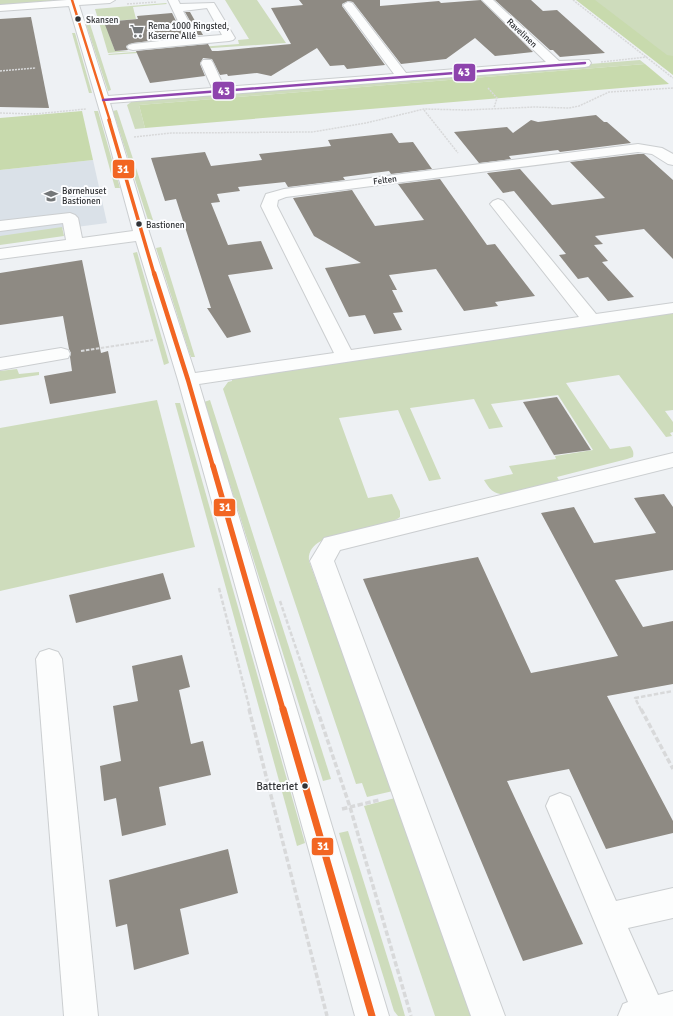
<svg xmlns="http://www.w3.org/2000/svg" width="673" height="1016" viewBox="0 0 673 1016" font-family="Signika,sans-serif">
  <rect width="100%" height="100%" fill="#eef1f4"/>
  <path fill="#dae1e8" d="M93,160l14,63 -107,14v-67z"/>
  <g fill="#cedcbc">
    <path d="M0,0h52l-1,2 -51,4z"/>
    <path d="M225,0h32l29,43 -177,12 -1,-1 131,-10 -1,-4 11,-1z"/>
    <path d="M589,0h84v65z"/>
    <path d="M166,3l1,1 -34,3 3,12 -31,3 10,29h16l-23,2 -13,-44z"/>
    <path d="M86,24h4l21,66 -3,1z"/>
    <path d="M72,33h3l17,60h-3z"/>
    <path d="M640,60l5,4 -506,41 6,23 -10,1 -8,-24 7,-5z"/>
    <path d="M117,110l36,110h-5l-35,-109z"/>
    <path d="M94,111h4l22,77h-5z"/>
    <path d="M62,227l2,9 -64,9v-9z"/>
    <path d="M161,247l34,110h-4l-2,-5 -33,-104z"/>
    <path d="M137,252l32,111 -5,2 -31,-112z"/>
    <path d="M673,313v97l-8,1 8,11v10l-3,1 2,3 -6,1 -47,-62 -53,8 44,66 20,-3c3,4 4,6 3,11l-6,2 -70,18 3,5 -53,12c-13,1 -17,-4 -23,-14l29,-6 -4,-8 47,-7 -1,-3 38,-6 -35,-55 -67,9 12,23 -14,2 -15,-30 -64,9 31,71 -12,2 -31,-71 -59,8 29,80 24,-4 8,17v6c-20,17 -94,10 -91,44l84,230 -26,6 -5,-14 -6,1 -133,-395 5,-7 4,-1v-2z"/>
    <path d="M17,369l2,5 20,-2v3l-39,6v-10z"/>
    <path d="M157,400l38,147 -195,44v-163z"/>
    <path d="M210,400l121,379 -8,2 -119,-379z"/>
    <path d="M175,403h5l125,440 -8,3z"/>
    <path d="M395,798l78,218h-38l-71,-210z"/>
    <path d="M348,831l51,164 6,21h-7l-4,-5 -55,-178z"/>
  </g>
  <g fill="#c8daad">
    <path d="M576,0h19l72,55 6,1v19z"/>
    <path d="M645,64l24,20 -524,44 -6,-23z"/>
    <path d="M82,111l11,49 -93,10v-52z"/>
  </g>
  <g fill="#8e8a83">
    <path d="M299,0h81v6l59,-5 2,2 40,-3 52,52 -38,4 -20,-18 -29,21 -45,5 -48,-62 -5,-1 -6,3v2l43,59 -38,4 -3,-4 -14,1 -13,-18 -46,28 -14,-3 -29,3 -1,-2 -7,1 -8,-16 -9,-1 -3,6 5,12 -55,7 -14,-32 72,-7 4,7h6l73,-7 -20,-36 32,-3z"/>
    <path d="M495,0h36l12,11 14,-1 48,43 -45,4 -7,-7h-3z"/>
    <path d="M185,12h5l13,23h-5z"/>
    <path d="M172,13l12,24 -51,6 -7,3 2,4 -13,1 -11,-29 34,-3 -1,-3z"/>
    <path d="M31,17l18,91 -49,-1v-88z"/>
    <path d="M596,115l8,7h3l24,21 -71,9 -2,-2 -49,6 2,3 -32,4 -25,-31 53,-5 6,6 18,-13 7,2z"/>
    <path d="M392,133l7,10 14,-1 19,27 -41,5 -2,-3 -46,6 2,3 -57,7 -3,-5 -47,5 2,4 -23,3 3,8 -9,1 17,42 33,-4 12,28 -45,6 23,57 -24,6 -20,-30h4l-35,-109 -11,2 -14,-43 54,-6 6,14 51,-6 -3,-6 72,-8 -3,-6z"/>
    <path d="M638,154h6l29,26v79l-29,-30 -49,7 8,8 -9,1 14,16 -6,1 32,35 -26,4 -20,-24 -10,2 -19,-24 7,-1 -52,-63 -11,2 -16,-20 33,-4 32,36 53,-7 -35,-36z"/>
    <path d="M440,179l47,66 8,-1 40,52 -40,6 3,4 -34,5 -28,-42 -47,6 8,15h-5l11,22 -10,1 9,17 -28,4 -9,-19 -16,2 -24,-49 36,-5 -47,-27 -21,-38 59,-8 23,36 49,-6 -26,-36z"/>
    <path d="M82,260l19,93 7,-2 8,42 -66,11 -6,-28 28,-5 -2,-14 1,-4 -2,-4 -6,-33 -63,9v-52z"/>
    <path d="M557,397l34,53 -37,5 -31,-53z"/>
    <path d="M664,494l9,13v63l-58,10 28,47 30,-6v63l-66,12 66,125v12l-67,16 -37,-80 -62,12 76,163 -60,17 -160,-382 115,-22 53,116 87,-17 -77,-143 33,-6 20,36 62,-10 -22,-35z"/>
    <path d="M163,573l8,26 -95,24 -7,-28z"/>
    <path d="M182,655l8,32 -11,3 12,54 12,-3 8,34 -52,12 7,38 -44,11 -6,-38 -12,3 -4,-35 21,-5 -8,-55 25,-5 -6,-35z"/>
    <path d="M228,849l10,44 -58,16 9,45 -55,16 -7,-46 -11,3 -7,-47z"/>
  </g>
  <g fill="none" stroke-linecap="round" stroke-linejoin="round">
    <defs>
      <g id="minor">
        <path d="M67,0h48l-5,3 -31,2 29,91 104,-8 -11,-25 2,-3h8l2,3 11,24 170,-13 -51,-69 5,-3 4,1 54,70 140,-11 -64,-62h11l66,61 30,-1 2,3 -2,3 -4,1 -475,36 40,132 45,138 139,-20 -73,-147 5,-12 18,-5 354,-45 24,4 11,6v11l-5,-1 -16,-10 -14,-2 -352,45 -8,3 -1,6 74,144 228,-33 -89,-113 3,-3 5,-2 5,2 93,113 77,-11v10l-474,71 190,632h-34l-177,-636 -42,-139 -136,18v-10l66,-9 -3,-17 -63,8v-10l70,-8 5,2 3,3 4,20 51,-7 -25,-92 -39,-133 -69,5v-6z"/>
        <path d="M168,0h10l2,4 34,-1 21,35 -2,2 -4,1 -96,9 -4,-1 -2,-2 2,-2 4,-1 53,-6zM207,8l15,27 -25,2 -14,-26z"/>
        <path d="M61,348l7,2 2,4 -2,4 -68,12v-12z"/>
        <path d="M673,453v14l-333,83 -6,11 171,455h-34l-161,-455 14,-23z"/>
        <path d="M49,649l9,3 4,7 36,357h-34l-28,-357 4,-7z"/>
        <path d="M560,793l10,4 46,104 57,-13v30l-45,10 30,67 15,-4v25h-55l5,-12 5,-2 -82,-196 4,-9z"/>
      </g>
    </defs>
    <use href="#minor" stroke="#cbced0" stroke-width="2"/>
    <g stroke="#d8d9da" stroke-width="1.5" stroke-dasharray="2 1" stroke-linecap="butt">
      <path d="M573,0l100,78"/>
      <path d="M127,4l29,-2"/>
      <path d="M601,62l46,-5"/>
      <path d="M0,71l36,-3"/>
      <path d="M488,88l9,10 -3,10"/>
      <path d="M424,110l34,43"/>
      <path d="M0,113l35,1 51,-5"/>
      <path d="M134,137l37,-4 141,-1 54,-9 58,-14 42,1 69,-3 34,1 10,-2 30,-14 64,-4"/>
    </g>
    <path stroke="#d8d9da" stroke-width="2" stroke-dasharray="3.5 1.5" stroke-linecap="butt" d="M81,351l72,-11"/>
    <g stroke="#d8d9da" stroke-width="2.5" stroke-dasharray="4.5 2" stroke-linecap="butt">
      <path d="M219,588l31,122"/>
      <path d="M280,601l37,109"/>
      <path d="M641,710l-6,-12 38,-7"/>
    </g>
    <g stroke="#d8d9da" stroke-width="3.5" stroke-dasharray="5.5 2.5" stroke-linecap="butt">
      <path d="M249,709l78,307"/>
      <path d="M317,709l33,98 61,209"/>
      <path d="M641,709l32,60"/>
      <path d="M342,809l37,-9"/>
    </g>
    <use href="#minor" fill="#fcfdfd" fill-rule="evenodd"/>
    <defs>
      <path id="bus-1-far4" d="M72,0l38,121"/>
      <path id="bus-1-far3" d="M109,120l45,154"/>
      <path id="bus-1-far2" d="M154,273l34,107 25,87"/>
      <path id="bus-1-far1" d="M213,466l70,244"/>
      <path id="bus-1" d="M283,709l89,307"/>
      <path id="bus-2" d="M103,100l482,-37"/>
    </defs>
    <use href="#bus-1-far4" stroke="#fcfdff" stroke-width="4"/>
    <use href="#bus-1-far3" stroke="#fcfdff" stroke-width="5.5"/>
    <use href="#bus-1-far2" stroke="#fcfdff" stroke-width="7"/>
    <use href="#bus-1-far1" stroke="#fcfdff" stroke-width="8"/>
    <use href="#bus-1" stroke="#fcfdff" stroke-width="10"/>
    <use href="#bus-2" stroke="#fcfdff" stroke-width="4"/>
    <use href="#bus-1-far4" stroke="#f26522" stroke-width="2.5"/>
    <use href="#bus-1-far3" stroke="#f26522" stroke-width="3.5"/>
    <use href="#bus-1-far2" stroke="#f26522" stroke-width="4.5"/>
    <use href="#bus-1-far1" stroke="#f26522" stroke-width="5.5"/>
    <use href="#bus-1" stroke="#f26522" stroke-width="7"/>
    <use href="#bus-2" stroke="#8e44ad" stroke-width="2.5"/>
  </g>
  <defs>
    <symbol id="supermarket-bare" viewBox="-9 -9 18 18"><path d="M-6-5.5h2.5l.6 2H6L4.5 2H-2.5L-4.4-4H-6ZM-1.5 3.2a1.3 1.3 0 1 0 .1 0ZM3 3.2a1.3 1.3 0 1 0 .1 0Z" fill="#737678" stroke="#fcfdff" stroke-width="2.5" paint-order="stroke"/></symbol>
    <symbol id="school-bare" viewBox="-9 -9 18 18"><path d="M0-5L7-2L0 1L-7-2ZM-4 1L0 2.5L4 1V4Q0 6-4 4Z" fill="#737678" stroke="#fcfdff" stroke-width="2.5" paint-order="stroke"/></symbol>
  </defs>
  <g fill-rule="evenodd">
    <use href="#supermarket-bare" x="127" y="21" width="20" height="20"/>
    <use href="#school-bare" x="41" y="186" width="20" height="20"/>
  </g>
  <g fill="#313336" stroke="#fcfdff" stroke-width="1.5">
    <circle cx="78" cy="19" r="3.5"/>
    <circle cx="139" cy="224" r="3.5"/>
    <circle cx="305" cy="786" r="3.5"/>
  </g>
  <g text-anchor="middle" stroke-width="4" stroke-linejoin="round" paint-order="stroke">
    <g font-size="9" fill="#313336" stroke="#fcfdff" text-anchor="start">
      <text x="86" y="23">Skansen</text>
      <text x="146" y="228">Bastionen</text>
    </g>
    <g font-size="9" fill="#313336" stroke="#fcfdff" text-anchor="start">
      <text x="148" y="29">Rema 1000 Ringsted,<tspan x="148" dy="10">Kaserne Allé</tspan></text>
      <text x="62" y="194">Børnehuset<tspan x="62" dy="10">Bastionen</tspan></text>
    </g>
    <g font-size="9" fill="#313336" stroke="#fcfdff">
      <text transform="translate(522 33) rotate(43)" y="3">Ravelinen</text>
      <text transform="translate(385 180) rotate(-7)" y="3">Felten</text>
    </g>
    <g font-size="11" fill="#313336" stroke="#fcfdff" text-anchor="end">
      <text x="298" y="790">Batteriet</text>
    </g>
  </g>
  <g stroke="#fcfdff" stroke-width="1.5">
    <rect x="453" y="63" width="23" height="19" rx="4" fill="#8e44ad"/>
    <rect x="212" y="81" width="23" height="19" rx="4" fill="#8e44ad"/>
    <rect x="112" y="159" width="23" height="20" rx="4" fill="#f26522"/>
    <rect x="213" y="498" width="23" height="19" rx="4" fill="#f26522"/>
    <rect x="311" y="837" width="23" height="19" rx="4" fill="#f26522"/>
  </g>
  <g font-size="11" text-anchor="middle" font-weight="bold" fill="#fff">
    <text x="464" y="76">43</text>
    <text x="224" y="95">43</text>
    <text x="123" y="173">31</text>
    <text x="225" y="511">31</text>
    <text x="323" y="850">31</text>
  </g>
</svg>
